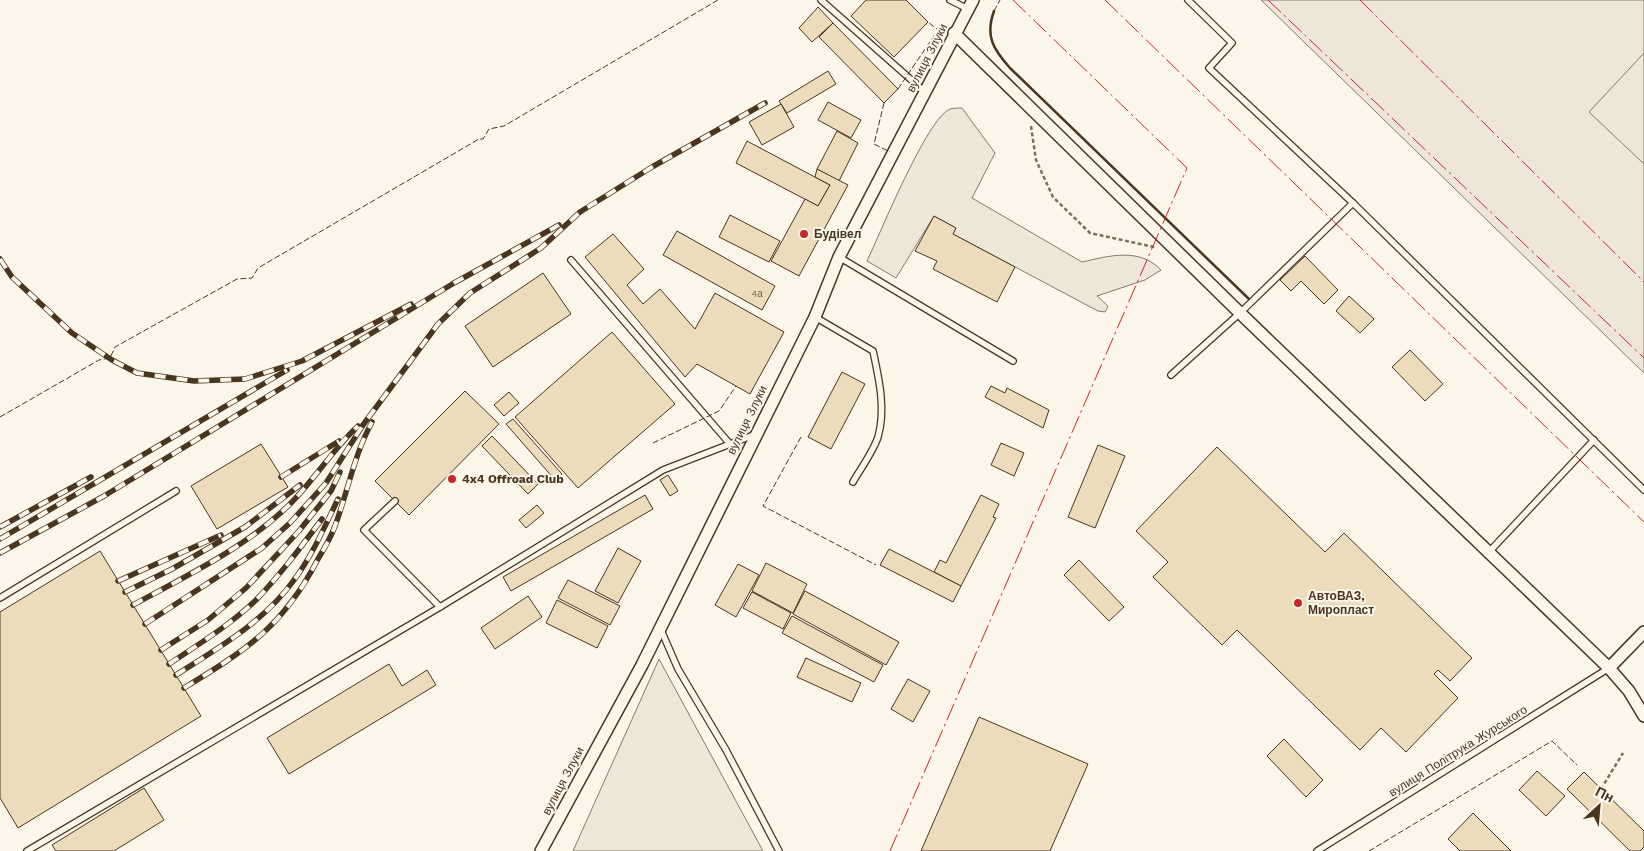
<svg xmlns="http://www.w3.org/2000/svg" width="1644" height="851" viewBox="0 0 1644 851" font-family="'Work Sans',sans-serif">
  <rect width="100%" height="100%" fill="#fbf6e9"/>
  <g fill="#ede6d9" stroke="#887966">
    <path d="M1261,0h383v373z"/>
    <path d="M962,108l33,45 -23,45 110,64c27,-6 57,-15 79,8l-16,10 -48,16 11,10 -3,6 -7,-1 -145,-77 3,-6 -22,-12 -38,62 -29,-17c13,-27 60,-143 83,-152 4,-1 9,-1 12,-1z"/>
  </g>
  <g fill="#ede7d9" stroke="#887966">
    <path d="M1644,53v111l-55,-52z"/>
    <path d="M659,659l104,192h-190z"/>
  </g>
  <g fill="#ecdcbc" stroke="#4a3520">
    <path d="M866,0h40l22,22 -34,35 -43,-41z"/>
    <path d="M818,7l15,16 -21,19 -13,-14z"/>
    <path d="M833,23l65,66 -14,14 -65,-66z"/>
    <path d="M828,71l8,13 -49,29 -8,-12z"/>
    <path d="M828,102l33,18 -10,18 -33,-18z"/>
    <path d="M781,104l13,23 -32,18 -13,-23z"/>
    <path d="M837,131l21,12 -19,38 -22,-12z"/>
    <path d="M747,141l83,44 -12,21 -82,-43z"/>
    <path d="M817,169l31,16 -49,91 -28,-15 34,-62 13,7 12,-21 -15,-8z"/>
    <path d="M730,215l50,26 -11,21 -50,-25z"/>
    <path d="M934,216l22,12 -3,6 62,33 -18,35 -64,-33 4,-8 -22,-10z"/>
    <path d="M677,231l98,55 -13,24 -99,-55z"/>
    <path d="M613,234l31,35 -17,16 16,19 17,-15 35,40 20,-36 69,39 -34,62 -53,-30 -12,13 -100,-120z"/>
    <path d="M1305,256l33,34 -14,14 -23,-23 -10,10 -11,-11z"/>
    <path d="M543,273l28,41 -78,53 -28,-41z"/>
    <path d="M1349,296l25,23 -14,14 -24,-22z"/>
    <path d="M612,332l63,72 -97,84 -63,-71z"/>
    <path d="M1410,350l33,34 -18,17 -33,-34z"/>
    <path d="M842,372l23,12 -34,65 -23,-12z"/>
    <path d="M991,386l14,7 2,-5 42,22 -6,18 -58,-31z"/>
    <path d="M465,391l34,33 -90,91 -34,-34z"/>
    <path d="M509,392l10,11 -15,13 -10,-11z"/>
    <path d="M513,419l49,55 -7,6 -49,-56z"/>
    <path d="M492,436l46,48 -10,10 -46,-48z"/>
    <path d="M1001,443l23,10 -10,23 -23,-11z"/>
    <path d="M261,444l27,43 -71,42 -26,-43z"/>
    <path d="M1098,445l27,11 -30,72 -27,-11z"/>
    <path d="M1217,447l108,105 19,-19 128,125 -22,23 -12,-11 -4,4 24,24 -52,54 -25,-24 -21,22 -123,-120 -15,15 -69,-68 15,-15 -32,-31z"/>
    <path d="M668,475l10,16 -8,5 -10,-16z"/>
    <path d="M645,495l8,14 -142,82 -8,-14z"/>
    <path d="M981,495l18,9 -6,13 3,1 -35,68 -27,-14 6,-12 6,3z"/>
    <path d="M537,505l7,8 -18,15 -7,-8z"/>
    <path d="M618,548l23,13 -23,42 -23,-12z"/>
    <path d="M889,549l72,37 -8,16 -73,-37z"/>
    <path d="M100,551l101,165 -183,112 -18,-30v-186z"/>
    <path d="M1079,560l45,47 -15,14 -45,-46z"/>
    <path d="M766,563l41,21 -14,29 -41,-22z"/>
    <path d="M738,564l21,11 -23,42 -21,-12z"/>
    <path d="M568,580l52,26 -10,19 -52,-27z"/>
    <path d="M805,591l94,51 -13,23 -93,-51z"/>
    <path d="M752,592l39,21 -8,16 -40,-21z"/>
    <path d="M528,596l14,21 -47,32 -14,-21z"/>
    <path d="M557,600l51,26 -11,22 -51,-25z"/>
    <path d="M792,616l91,49 -9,17 -92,-49z"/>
    <path d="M806,658l55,25 -9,19 -55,-25z"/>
    <path d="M389,664l13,22 25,-16 9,15 -147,89 -22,-36z"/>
    <path d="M908,679l22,12 -17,31 -22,-13z"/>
    <path d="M979,717l109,47 -38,87h-129z"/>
    <path d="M1284,739l39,41 -17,17 -39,-41z"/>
    <path d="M1537,771l28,25 -19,20 -27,-26z"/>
    <path d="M1584,772l60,59v16l-4,4h-10l-63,-62z"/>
    <path d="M144,788l20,32 -50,31h-58l-4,-6z"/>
    <path d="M1473,813l38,38h-51l-12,-12z"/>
  </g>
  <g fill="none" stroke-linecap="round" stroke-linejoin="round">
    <defs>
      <g id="lane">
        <path d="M821,0l104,92"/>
        <path d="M950,0l18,9"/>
        <path d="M1188,0l44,43 -23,25 144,135 291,287"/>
        <path d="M839,257l174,104"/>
        <path d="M571,260l159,184"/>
        <path d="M815,317l58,34c6,28 13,58 5,86 -5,15 -17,31 -25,45"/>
        <path d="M1171,375l69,-62 113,-110"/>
        <path d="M395,501l-31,29 76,77"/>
        <path d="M1489,552l105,-112"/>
        <path d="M0,598l176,-107"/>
        <path d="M661,630l17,39 48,81 53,101"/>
        <path d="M27,851l413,-244 223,-137 93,-36"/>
        <path d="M1317,851l292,-183"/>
      </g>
      <g id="street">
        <path d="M954,33l286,280 369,355 20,23 15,25"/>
        <path d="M1609,668l35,-36"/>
        <path d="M541,851l101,-186 173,-348 24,-60 134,-257"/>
      </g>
    </defs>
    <use href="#lane" stroke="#4a3520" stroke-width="8"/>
    <use href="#street" stroke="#4a3520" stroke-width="14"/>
    <g stroke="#7f6f5c" stroke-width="2.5" stroke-dasharray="4 2.5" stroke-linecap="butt">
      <path d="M1031,126l5,34 17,37 37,36 64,14"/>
      <path d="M1601,789l22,-36"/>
    </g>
    <use href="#lane" stroke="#fbf6e9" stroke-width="5.5"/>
    <use href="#street" stroke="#fbf6e9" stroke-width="11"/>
    <defs>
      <g id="rail">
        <path d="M0,259l12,18 60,56 40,27 25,13 57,8 51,-2 57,-18 109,-57"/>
        <path d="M281,477l58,-36"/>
        <path d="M0,527l91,-50"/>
        <path d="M0,539l287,-169"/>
        <path d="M0,553l104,-57 350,-213 105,-58"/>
        <path d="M118,581l103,-46"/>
        <path d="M125,592l47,-23 73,-42 55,-42"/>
        <path d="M133,605c53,-29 114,-58 157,-101 25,-25 43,-55 68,-78"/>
        <path d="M145,624l117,-76 28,-25 36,-40 37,-58 75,-101 32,-31 71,-45 39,-36 72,-45 113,-64"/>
        <path d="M161,650l47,-30 38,-32 53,-57 32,-40 9,-19"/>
        <path d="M169,664c30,-20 61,-39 87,-64 24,-25 45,-53 66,-81"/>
        <path d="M176,675c42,-27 88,-53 118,-95 18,-24 31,-54 44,-81"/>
        <path d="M184,688c62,-38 99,-61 134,-129 6,-10 13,-22 17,-33 13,-35 19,-71 37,-104"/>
      </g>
    </defs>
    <use href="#rail" stroke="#4a3520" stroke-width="5.5"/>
    <use href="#rail" stroke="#fbf6e9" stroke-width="4" stroke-dasharray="11" stroke-linecap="butt"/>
    <g stroke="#4a3520" stroke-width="1" stroke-dasharray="6 2.5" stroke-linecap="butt">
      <path d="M994,11l6,-11"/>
      <path d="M898,89l40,-59 -10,-8"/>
      <path d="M884,103l-10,41 16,8"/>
      <path d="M0,417l99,-57 11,-2 5,-11 122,-68 15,-1 6,-10 221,-129h4l6,-10 15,-3 214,-126"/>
      <path d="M801,437l-38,69 113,59"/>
      <path d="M653,443l66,-32 17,-25"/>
      <path d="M1369,851l183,-110 25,24"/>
    </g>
    <path stroke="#4a3520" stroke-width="2.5" d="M994,11c-9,25 -1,38 16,57l239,231"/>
    <g stroke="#c62828" stroke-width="1" stroke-dasharray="18 4 2.5 4" stroke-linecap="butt">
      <path d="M1105,0l539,522"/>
      <path d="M1268,0l376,358"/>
      <path d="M1360,0l284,282"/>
      <path d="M890,851l297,-683 -174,-168"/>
    </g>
  </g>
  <g fill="#c62828" stroke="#fbf6e9" stroke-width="2">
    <circle cx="804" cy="234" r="5"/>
    <circle cx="452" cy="479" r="5"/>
    <circle cx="1298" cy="603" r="5"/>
  </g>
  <g text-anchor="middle" stroke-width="4" stroke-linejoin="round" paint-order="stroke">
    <g font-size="10" fill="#725f47">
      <text x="757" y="297">4а</text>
    </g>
    <g font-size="12" fill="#4a3520" stroke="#fbf6e9">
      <text transform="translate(927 58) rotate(-63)" y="4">вулиця Злуки</text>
      <text transform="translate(747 420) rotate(-64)" y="4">вулиця Злуки</text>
      <text transform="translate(1458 751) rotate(-32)" y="4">вулиця Політрука Журського</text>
      <text transform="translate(563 781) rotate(-62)" y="4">вулиця Злуки</text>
    </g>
    <g font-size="12" font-weight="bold" fill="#4a3520" stroke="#fbf6e9" text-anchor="start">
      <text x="814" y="238">Будівел</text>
      <text x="462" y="483">4x4 Offroad Club</text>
      <text x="1308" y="600">АвтоВАЗ,<tspan x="1308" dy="14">Миропласт</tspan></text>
    </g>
  </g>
  <g transform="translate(1599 806) rotate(26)" stroke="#fbf6e9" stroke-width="4" paint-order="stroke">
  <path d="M0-4L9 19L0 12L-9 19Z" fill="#4a3520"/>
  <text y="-8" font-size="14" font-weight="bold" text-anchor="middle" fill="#4a3520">Пн</text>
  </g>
</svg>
